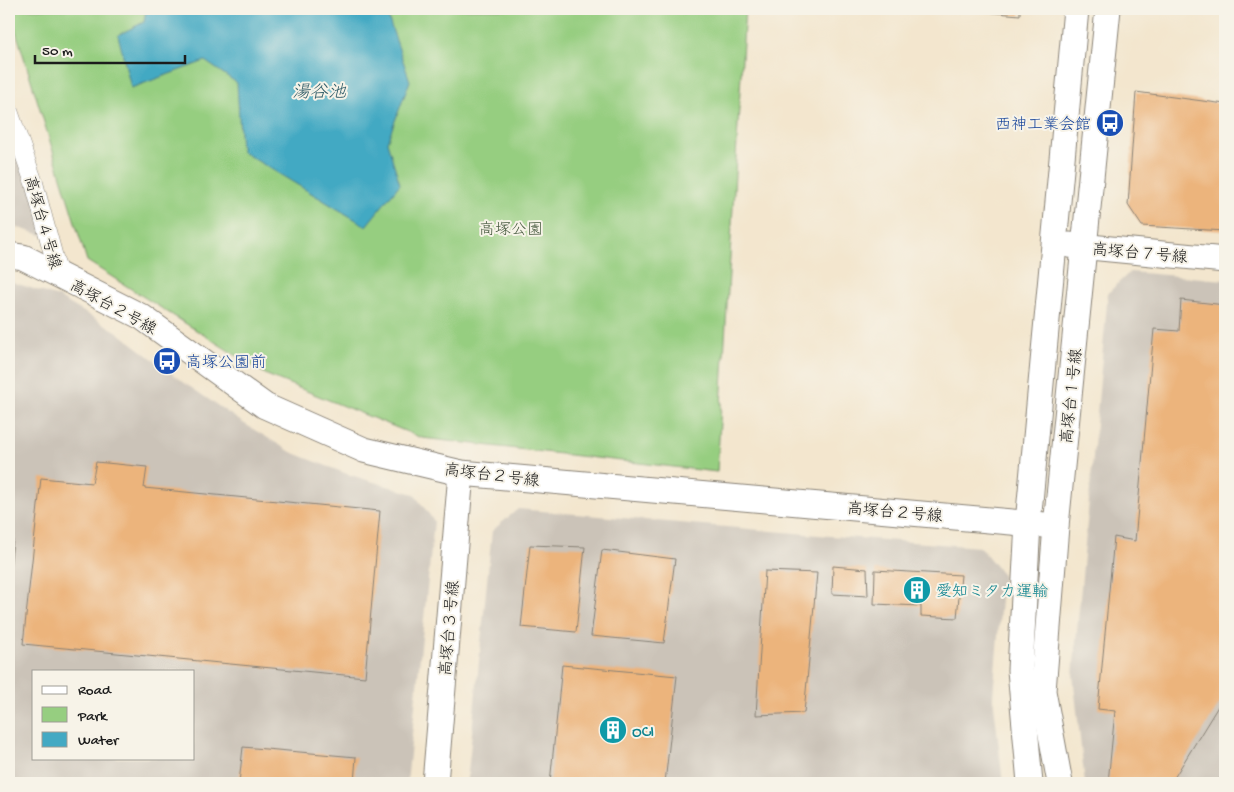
<svg xmlns="http://www.w3.org/2000/svg" width="1234" height="792" viewBox="0 0 1234 792" font-family="'Gochi Hand','Klee One',sans-serif">
  <rect width="100%" height="100%" fill="#f7f3e8"/>
  <filter id="ink" filterUnits="userSpaceOnUse"><feTurbulence type="fractalNoise" baseFrequency=".02" numOctaves="2"/><feDisplacementMap in="SourceGraphic" scale="10" xChannelSelector="R" yChannelSelector="G"/><feConvolveMatrix kernelMatrix="1 2 1 2 8 2 1 2 1" color-interpolation-filters="sRGB"/></filter>
  <filter id="wash" filterUnits="userSpaceOnUse"><feTurbulence type="fractalNoise" baseFrequency=".0096" numOctaves="4" result="noise"/><feDisplacementMap in="SourceGraphic" scale="20" xChannelSelector="R" yChannelSelector="G"/><feGaussianBlur stdDeviation="1.12" result="paint"/><feColorMatrix in="noise" values="0 0 0 0 0 0 0 0 0 0 0 0 0 0 0 0 0 1.4 0 .05"/><feComposite in="paint" operator="in"/></filter>
  <g filter="url(#wash)">
    <rect width="100%" height="100%" fill="#f3e6ce"/>
    <g fill="#cbc3b8" fill-rule="evenodd">
      <path d="M9,102l48,126 -9,9 -39,-12z"/>
      <path d="M1130,272l95,8v503h-140l-12,-108 35,-382z"/>
      <path d="M9,281l49,16 58,34 67,51 60,41 48,29 56,22 67,20 20,27 -27,262h-398zM34,671h160v87h-160z"/>
      <path d="M518,509l312,27 150,11 23,28 -10,121 10,87h-536l25,-252z"/>
    </g>
    <path fill="#96ce80" stroke="#59754e" d="M9,9h736l-28,463 -295,-34 -155,-63 -180,-114z"/>
    <path fill="#43a9c3" stroke="#306270" d="M146,9h237l5,8 22,64 -23,61 13,42 -34,42 -125,-75 -4,-68 -32,-22 -74,27 -13,-53 26,-13z"/>
    <g id="blocks">
      <g fill="#ecb47c">
        <path d="M961,9h59v6l-59,-5z"/>
        <path d="M1136,92l89,12v127l-83,-5 -14,-21z"/>
        <path d="M1181,300l44,5v390l-54,88h-63l7,-72 -17,-2 16,-172 21,4 19,-212 25,2z"/>
        <path d="M96,462l51,5 -3,21 236,23 -15,166 -342,-33 18,-166 51,5z"/>
        <path d="M9,540h4l-3,29h-1z"/>
        <path d="M530,545l55,2 -9,85 -55,-5z"/>
        <path d="M602,550l73,9 -11,84 -73,-7z"/>
        <path d="M833,566l34,3 1,27 -36,-2z"/>
        <path d="M875,570l86,5 -4,43 -36,-2v-10l-47,-2z"/>
        <path d="M765,571l52,2 -13,140 -48,2z"/>
        <path d="M562,665l115,11 -12,107h-115z"/>
        <path d="M243,747l113,10 -2,26h-115z"/>
        <path d="M1225,770v13h-8z"/>
      </g>
    </g>
  </g>
  <g filter="url(#ink)">
    <use href="#blocks" fill-opacity="0" stroke="#888175" stroke-width="1"/>
    <g fill="none" stroke-linecap="round" stroke-linejoin="round">
      <defs>
        <path id="street" d="M9,111l25,72 25,93"/>
        <g id="secondary">
          <path d="M1069,245l156,15"/>
          <path d="M9,255l14,2 119,60 123,89 99,44 97,23 595,53"/>
          <path d="M435,783l26,-310"/>
          <path d="M1030,783l-10,-113 8,-147 48,-514"/>
          <path d="M1060,783l-17,-92 13,-165 52,-517"/>
        </g>
      </defs>
      <use href="#street" stroke="#888175" stroke-width="19"/>
      <use href="#secondary" stroke="#888175" stroke-width="27"/>
      <use href="#street" stroke="#fff" stroke-width="18"/>
      <use href="#secondary" stroke="#fff" stroke-width="25"/>
    </g>
  </g>
  <defs>
    <symbol id="bus-disc" viewBox="-11 -11 22 22"><circle r="9.5" fill="#1a4fb4" stroke="#f7f3e8"/><path d="M-5-6H5V4H4V6H2V4H-2V6H-4V4H-5ZM-3.5-4V0h7V-4ZM-3.5 1.2v1.5H-2V1.2ZM2 1.2v1.5H3.5V1.2Z" fill="#fff"/></symbol>
    <symbol id="building-disc" viewBox="-11 -11 22 22"><circle r="9.5" fill="#0f9aa8" stroke="#f7f3e8"/><path d="M-4-6H4V6H1V3H-1V6H-4ZM-2.5-4.3h1.7v1.8h-1.7ZM.8-4.3h1.7v1.8H.8ZM-2.5-1h1.7V.8h-1.7ZM.8-1h1.7V.8H.8Z" fill="#fff"/></symbol>
  </defs>
  <g fill-rule="evenodd">
    <use href="#bus-disc" x="1094" y="107" width="32" height="32"/>
    <use href="#bus-disc" x="151" y="345" width="32" height="32"/>
    <use href="#building-disc" x="901" y="574" width="32" height="32"/>
    <use href="#building-disc" x="597" y="714" width="32" height="32"/>
  </g>
  <g text-anchor="middle" stroke-width="4" stroke-linejoin="round" paint-order="stroke">
    <g font-size="16" fill="#164399" stroke="#f7f3e8" text-anchor="end">
      <text x="1091" y="129">西神工業会館</text>
      <text x="186" y="367" text-anchor="start">高塚公園前</text>
    </g>
    <g font-size="16" fill="#1c1c1c" stroke="#f7f3e8">
      <text transform="translate(44 222) rotate(74)" y="6">高塚台４号線</text>
      <text transform="translate(1140 252) rotate(5)" y="6">高塚台７号線</text>
      <text transform="translate(114 306) rotate(29)" y="6">高塚台２号線</text>
      <text transform="translate(1070 396) rotate(-84)" y="6">高塚台１号線</text>
      <text transform="translate(492 474) rotate(7)" y="6">高塚台２号線</text>
      <text transform="translate(895 511) rotate(5)" y="6">高塚台２号線</text>
      <text transform="translate(448 628) rotate(-85)" y="6">高塚台３号線</text>
    </g>
    <g font-size="16" fill="#475a3f" stroke="#f7f3e8">
      <text x="511" y="234">高塚公園</text>
    </g>
    <g font-size="16" fill="#0d838f" stroke="#f7f3e8" text-anchor="start">
      <text x="936" y="596">愛知ミタカ運輸</text>
      <text x="632" y="736">OCI</text>
    </g>
    <g font-size="18" font-style="italic" fill="#2e5b67" stroke="#f7f3e8">
      <text x="319" y="97">湯谷池</text>
    </g>
  </g>
  <rect width="1234" height="792" fill="none" stroke="#f7f3e8" stroke-width="30"/>
  <rect x="32" y="670" width="162" height="90" fill="#f7f3e8" stroke="#9f9d96"/>
  <rect x="42" y="686" width="25" height="8" fill="#ffffff" stroke="#9f9d96"/>
  <text x="78" y="694" font-size="15" fill="#1c1c1c">Road</text>
  <rect x="42" y="707" width="25" height="15" fill="#96ce80" stroke="#9f9d96"/>
  <text x="78" y="720" font-size="15" fill="#1c1c1c">Park</text>
  <rect x="42" y="732" width="25" height="15" fill="#43a9c3" stroke="#9f9d96"/>
  <text x="78" y="744" font-size="15" fill="#1c1c1c">Water</text>
  <path d="M35 55v8h150v-8" fill="none" stroke="#1c1c1c" stroke-width="2.5"/>
  <text x="42" y="55" font-size="15" fill="#1c1c1c" stroke="#f7f3e8" stroke-width="4" paint-order="stroke">50 m</text>
</svg>
